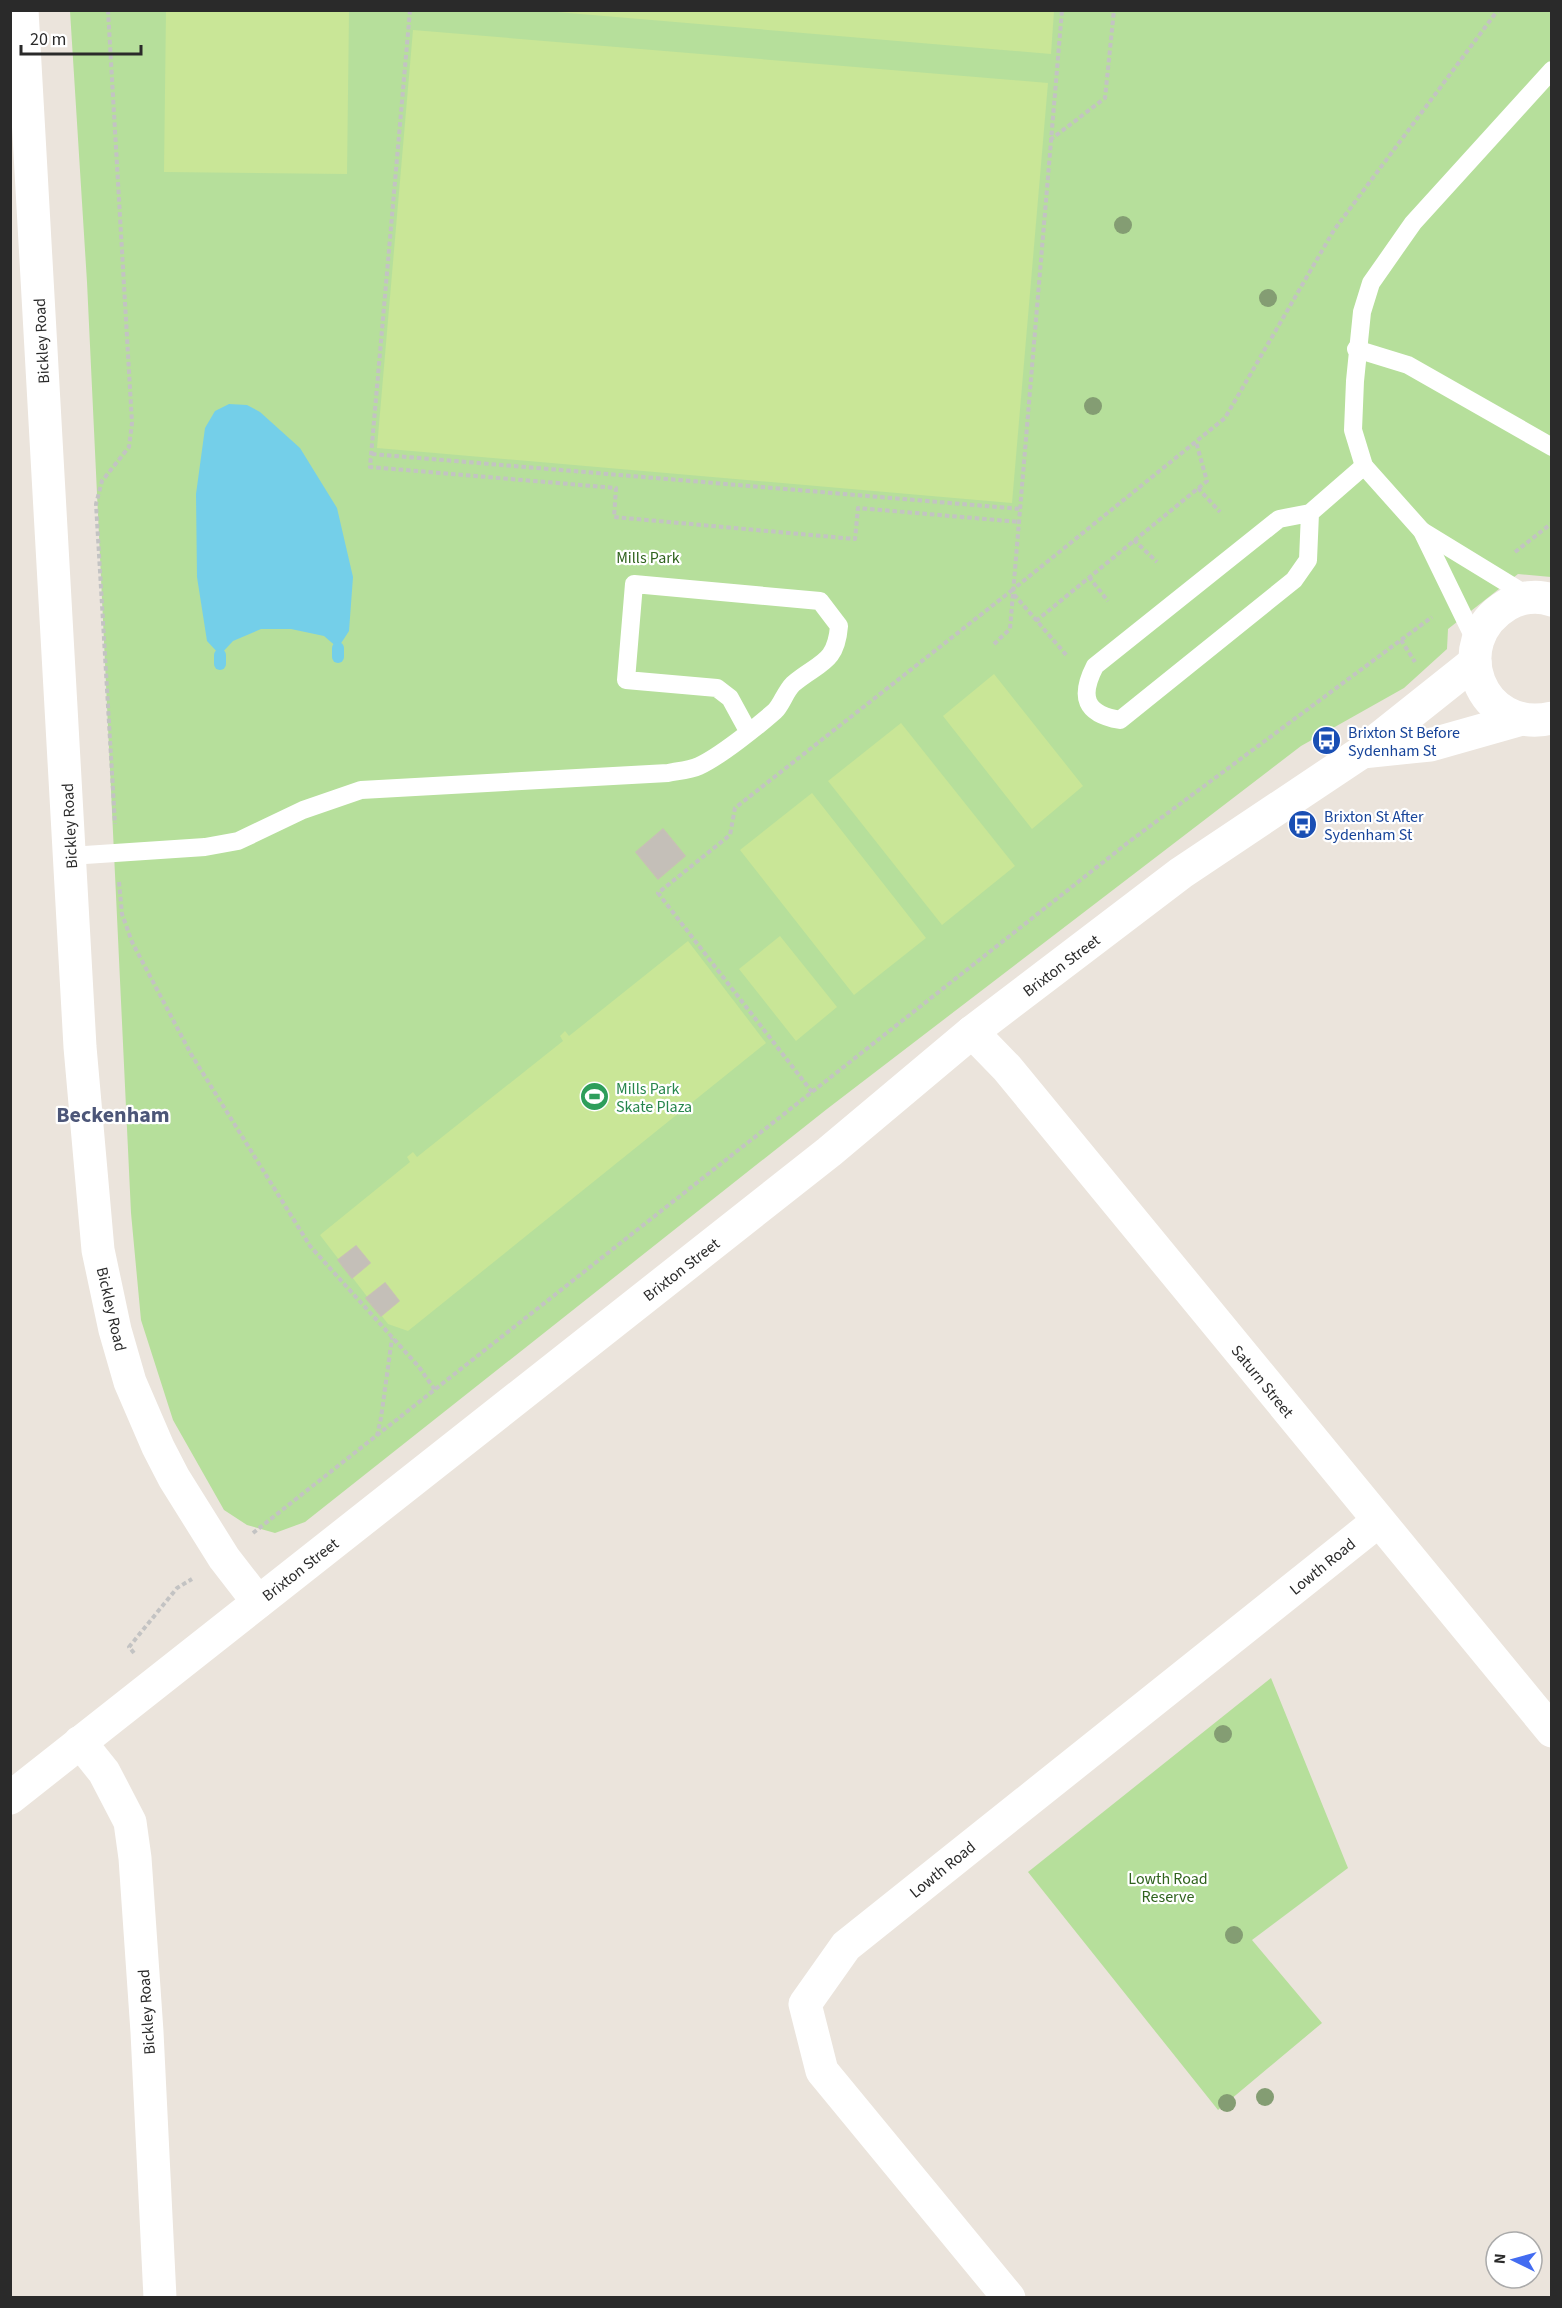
<svg xmlns="http://www.w3.org/2000/svg" width="1562" height="2308" viewBox="0 0 1562 2308" font-family="'Source Sans 3',sans-serif">
  <rect width="100%" height="100%" fill="#ebe4dc"/>
  <g fill="#b6df9b">
    <path d="M70,11h1481v566l-33,-3 -70,55 -1,20 -43,39 -103,58 -474,363 -522,413 -30,11 -28,-8 -23,-15 -51,-90 -32,-100 -10,-107 -44,-931z"/>
    <path d="M1271,1678l77,190 -96,72 70,83 -104,87 -190,-238z"/>
  </g>
  <g fill="#c9e697">
    <path d="M166,11h183l-2,163 -183,-2z"/>
    <path d="M545,11l509,-1v1l-3,43z"/>
    <path d="M413,30l635,53 -36,420 -635,-55z"/>
    <path d="M994,674l89,112 -51,43 -89,-113z"/>
    <path d="M901,723l114,143 -73,59 -114,-144z"/>
    <path d="M812,793l114,145 -72,57 -114,-145z"/>
    <path d="M780,936l57,71 -41,34 -57,-72z"/>
    <path d="M688,941l78,102 -358,288 -20,-7 -68,-89 90,-73 -3,-5 6,-5 4,5 146,-116 -3,-5 5,-5 4,5z"/>
  </g>
  <path fill="#74cfe9" d="M229,404l18,1 13,7 40,36 37,60 16,69 -4,54 -11,17 -14,-12 -33,-7h-30l-28,12 -13,14 -13,-14 -10,-64 -1,-83 9,-66 10,-17z"/>
  <g fill="none" stroke-linecap="round" stroke-linejoin="round">
    <g stroke="#74cfe9" stroke-width="12">
      <path d="M338,657v-9"/>
      <path d="M220,664v-9"/>
    </g>
  </g>
  <g fill="#c4bfb8" stroke="#c7c0b6" stroke-width="1.5">
    <path d="M663,829l22,27 -27,23 -22,-27z"/>
    <path d="M356,1246l14,17 -18,15 -14,-18z"/>
    <path d="M385,1283l14,18 -18,15 -15,-18z"/>
  </g>
  <g fill="none" stroke-linecap="round" stroke-linejoin="round">
    <g stroke="#c3c3c3" stroke-width="4" stroke-dasharray="4.5 3" stroke-linecap="butt">
      <path d="M108,10l24,413 -3,24 -27,34 -6,23 19,320"/>
      <path d="M410,10l-40,457 246,21 -2,29 241,22 3,-31 162,14"/>
      <path d="M1050,140l55,-42 9,-88"/>
      <path d="M372,454l649,55"/>
      <path d="M1198,488l22,24"/>
      <path d="M1134,540l23,22"/>
      <path d="M1515,552l37,-29"/>
      <path d="M1089,577l19,24"/>
      <path d="M1011,591l214,-173 109,-188 164,-220"/>
      <path d="M1036,621l171,-140 -11,-39"/>
      <path d="M1401,640l14,22"/>
      <path d="M994,644l16,-15 52,-619"/>
      <path d="M119,882l3,32 10,28 59,112 119,192 109,121 16,23"/>
      <path d="M812,1092l-154,-199 72,-58 5,-27 276,-217 57,66"/>
      <path d="M377,1436l4,-18 11,-80"/>
      <path d="M253,1533l877,-692 302,-224"/>
      <path d="M134,1653l-5,-6 48,-59 15,-9"/>
    </g>
    <g stroke="#fff" stroke-width="18">
      <path d="M1356,349l52,16 144,82"/>
      <path d="M1364,466l-11,-36 2,-49 7,-69 9,-29 42,-60 139,-153"/>
      <path d="M1310,513l-2,47 -14,20 -174,140c-35,-6 -41,-23 -25,-54l184,-147 31,-6 54,-47 58,65 54,111"/>
      <path d="M1422,531l108,66"/>
      <path d="M70,856l135,-9 33,-6 65,-31 58,-20 307,-17c10,-2 22,-3 31,-7 20,-9 59,-40 76,-55 7,-7 10,-19 18,-27 26,-22 43,-20 46,-58l-19,-25 -186,-17 -8,96 91,8 13,10 18,33"/>
    </g>
    <g stroke="#fff" stroke-width="33">
      <path d="M22,10l58,1037 18,203 17,80 15,52 28,65 16,31 50,80 34,44"/>
      <path d="M972,1032l35,36 545,663"/>
      <path d="M80,1742l24,30 26,50 5,36 12,174 13,266"/>
      <path d="M1009,2298l-187,-227 -17,-67 41,-58 531,-424"/>
    </g>
    <g stroke="#fff" stroke-width="33">
      <path d="M1552,600c-15,-5 -32,-3 -45,5 -62,37 -27,130 45,113"/>
      <path d="M1362,752l68,-7 92,-26"/>
      <path d="M10,1798l819,-646 143,-120 209,-159 181,-121 113,-90"/>
    </g>
  </g>
  <g fill="#849d73">
    <circle cx="1123" cy="225" r="9"/>
    <circle cx="1268" cy="298" r="9"/>
    <circle cx="1093" cy="406" r="9"/>
    <circle cx="1223" cy="1734" r="9"/>
    <circle cx="1234" cy="1935" r="9"/>
    <circle cx="1265" cy="2097" r="9"/>
    <circle cx="1227" cy="2103" r="9"/>
  </g>
  <defs>
    <symbol id="bus-disc" viewBox="-11 -11 22 22"><circle r="9.5" fill="#1a4fb4" stroke="#fff"/><path d="M-5-6H5V4H4V6H2V4H-2V6H-4V4H-5ZM-3.5-4V0h7V-4ZM-3.5 1.2v1.5H-2V1.2ZM2 1.2v1.5H3.5V1.2Z" fill="#fff"/></symbol>
    <symbol id="stadium-disc" viewBox="-11 -11 22 22"><circle r="9.5" fill="#2e9e5b" stroke="#fff"/><path d="M0-5a6.5 5 0 1 0 0 10a6.5 5 0 1 0 0-10ZM-3.5-1.8h7v3.6h-7Z" fill="#fff"/></symbol>
  </defs>
  <g fill-rule="evenodd">
    <use href="#bus-disc" x="1310" y="724" width="33" height="33"/>
    <use href="#bus-disc" x="1286" y="808" width="33" height="33"/>
    <use href="#stadium-disc" x="578" y="1080" width="33" height="33"/>
  </g>
  <g text-anchor="middle" stroke-width="4.5" stroke-linejoin="round" paint-order="stroke">
    <g font-size="16" fill="#2a2a2a" stroke="#fff">
      <text transform="translate(41 341) rotate(-93)" y="6">Bickley Road</text>
      <text transform="translate(69 826) rotate(-93)" y="6">Bickley Road</text>
      <text transform="translate(1061 965) rotate(-37)" y="6">Brixton Street</text>
      <text transform="translate(681 1269) rotate(-38)" y="6">Brixton Street</text>
      <text transform="translate(112 1309) rotate(77)" y="6">Bickley Road</text>
      <text transform="translate(1263 1381) rotate(51)" y="6">Saturn Street</text>
      <text transform="translate(1322 1566) rotate(-39)" y="6">Lowth Road</text>
      <text transform="translate(300 1569) rotate(-38)" y="6">Brixton Street</text>
      <text transform="translate(942 1869) rotate(-39)" y="6">Lowth Road</text>
      <text transform="translate(146 2012) rotate(-94)" y="6">Bickley Road</text>
    </g>
    <g font-size="16" fill="#2f631d" stroke="#fff">
      <text x="648" y="563">Mills Park</text>
      <text x="1168" y="1884">Lowth Road<tspan x="1168" dy="18">Reserve</tspan></text>
    </g>
    <g font-size="16" fill="#164399" stroke="#fff" text-anchor="start">
      <text x="1348" y="738">Brixton St Before<tspan x="1348" dy="18">Sydenham St</tspan></text>
      <text x="1324" y="822">Brixton St After<tspan x="1324" dy="18">Sydenham St</tspan></text>
    </g>
    <g font-size="16" fill="#27864d" stroke="#fff" text-anchor="start">
      <text x="616" y="1094">Mills Park<tspan x="616" dy="18">Skate Plaza</tspan></text>
    </g>
    <g font-size="22" font-weight="bold" fill="#4c5678" stroke="#fff">
      <text x="113" y="1122">Beckenham</text>
    </g>
  </g>
  <rect width="1562" height="2308" fill="none" stroke="#2a2a2a" stroke-width="24"/>
  <g transform="translate(1514 2260) rotate(275)"><circle r="28" fill="#ffffff" stroke="#aaaaaa" stroke-width="1.5"/>
  <path d="M0-4.5L10 22L0 15L-10 22Z" fill="#436cf1"/>
  <text y="-9" font-size="16" font-weight="bold" text-anchor="middle" fill="#2a2a2a">N</text>
  </g>
  <path d="M21 45v9h120v-9" fill="none" stroke="#2a2a2a" stroke-width="3"/>
  <text x="30" y="45" font-size="18" fill="#2a2a2a" stroke="#ffffff" stroke-width="4.5" paint-order="stroke">20 m</text>
</svg>
